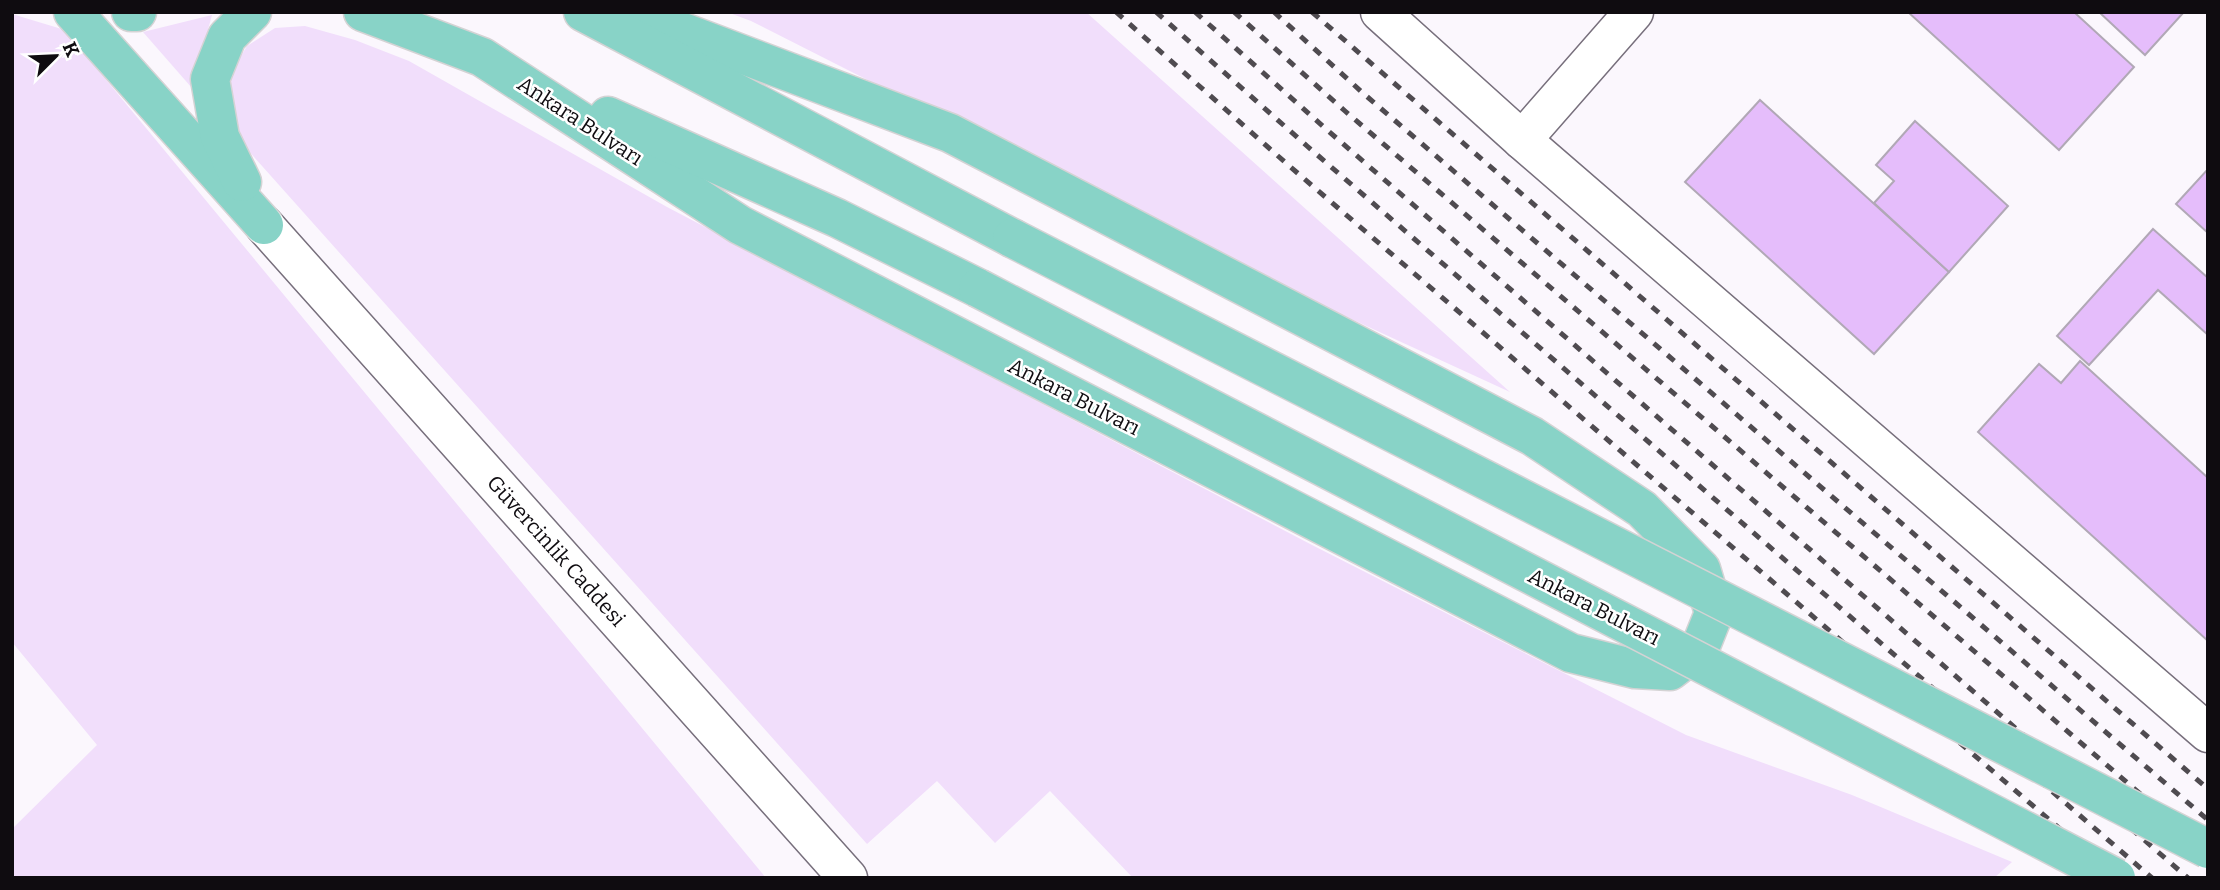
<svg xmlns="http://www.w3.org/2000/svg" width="2220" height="890" viewBox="0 0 2220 890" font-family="Bitter,serif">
  <rect width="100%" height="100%" fill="#fbf7fd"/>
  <g fill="#f1defb">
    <path d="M727,12h359l424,380 -281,-129 -478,-242z"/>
    <path d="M12,14l53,16 701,848h-754v-49l85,-84 -85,-103z"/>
    <path d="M212,15l-20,73 -49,-56z"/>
    <path d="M305,26l50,14 54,21 258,146 645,338 374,190 166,60 160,67 -18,16h-861l-83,-87 -55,52 -58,-62 -70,63 -629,-705 -11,-30 3,-35 17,-28 28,-18z"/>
  </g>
  <g fill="#e5bdfb" stroke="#b1a8b6" stroke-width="2">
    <path d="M1908,12h166l60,55 -75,83z"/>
    <path d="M2099,12h85l-39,43z"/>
    <path d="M1760,100l189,172 -75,82 -189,-172z"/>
    <path d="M1915,121l93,85 -59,66 -75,-69 20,-22 -18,-16z"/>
    <path d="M2208,169v64l-32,-29z"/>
    <path d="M2153,229l55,49v57l-50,-45 -69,75 -32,-29z"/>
    <path d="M2080,361l128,117v163l-230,-209 61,-68 22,19z"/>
  </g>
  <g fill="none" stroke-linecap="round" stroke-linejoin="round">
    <defs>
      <g id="minor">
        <path d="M1380,12l142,128 686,593"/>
        <path d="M1522,140l112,-128"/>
        <path d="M264,225l584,653"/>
      </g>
      <g id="major">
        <path d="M73,12l191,213"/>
        <path d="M131,12h6"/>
        <path d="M363,12l119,45 258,168 831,428 64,16 35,2 30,-23 14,-35 -13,-44 -59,-60 -110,-73 -582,-303 -320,-121"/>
        <path d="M583,12l429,226"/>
        <path d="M608,116l229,102 141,70"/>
        <path d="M242,182l-22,-45 -10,-58 17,-42 25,-25"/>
      </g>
    </defs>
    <use href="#minor" stroke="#776f7c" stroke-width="41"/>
    <use href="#major" stroke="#d4d3d4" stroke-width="41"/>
    <use href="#minor" stroke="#fff" stroke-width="38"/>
    <use href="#major" stroke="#88d3c7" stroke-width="38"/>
    <g stroke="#4f4b50" stroke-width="5" stroke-dasharray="9 9" stroke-linecap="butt">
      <path d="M1116,12l171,152 830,714"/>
      <path d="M1156,12l151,134 845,732"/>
      <path d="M1195,12l131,117 862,749"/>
      <path d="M1234,12l111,99 863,741"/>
      <path d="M1274,12l90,82 844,726"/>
      <path d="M1312,12l896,777"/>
    </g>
    <defs>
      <g id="major-bridge">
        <path d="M1012,238l1196,611"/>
        <path d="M978,288l1138,590"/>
      </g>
    </defs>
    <use href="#major-bridge" stroke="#d4d3d4" stroke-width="41" stroke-linecap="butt"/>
    <use href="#major-bridge" stroke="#88d3c7" stroke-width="38"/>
  </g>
  <g text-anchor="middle" stroke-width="5" stroke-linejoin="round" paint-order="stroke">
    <g font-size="21" fill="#0f0c10" stroke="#fff">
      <text transform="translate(580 121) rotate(33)" y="7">Ankara Bulvarı</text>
      <text transform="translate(1074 397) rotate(27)" y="7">Ankara Bulvarı</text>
      <text transform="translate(556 551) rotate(48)" y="7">Güvercinlik Caddesi</text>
      <text transform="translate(1594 607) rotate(27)" y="7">Ankara Bulvarı</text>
    </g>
  </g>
  <rect width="2220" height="890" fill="none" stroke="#0f0c10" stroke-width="28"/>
  <g transform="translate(56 56) rotate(66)" stroke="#ffffff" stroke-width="5" paint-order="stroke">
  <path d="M0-5L12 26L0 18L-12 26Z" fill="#0f0c10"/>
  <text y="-10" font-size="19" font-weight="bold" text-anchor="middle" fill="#0f0c10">K</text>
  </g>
</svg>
